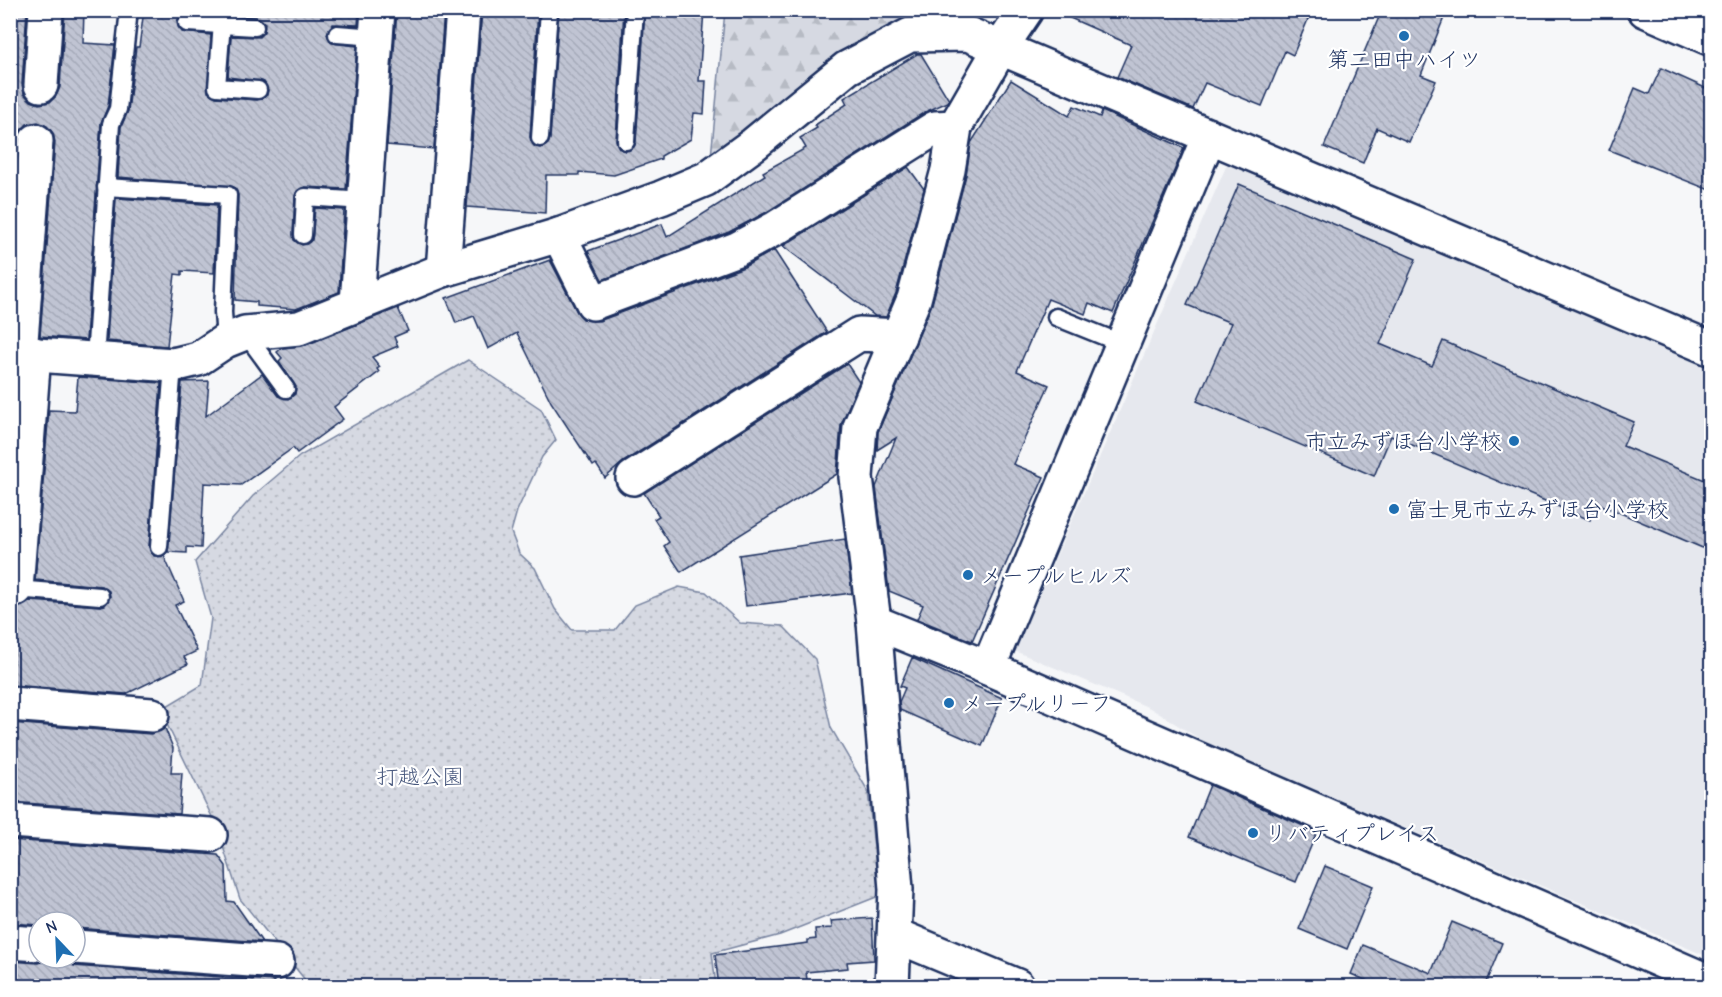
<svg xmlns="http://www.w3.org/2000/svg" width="1722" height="997" viewBox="0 0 1722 997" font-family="'Comic Neue','Klee One',sans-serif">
  <defs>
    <pattern id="grass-dots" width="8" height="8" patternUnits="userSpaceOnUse" patternTransform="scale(1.5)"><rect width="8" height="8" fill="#d6d9e2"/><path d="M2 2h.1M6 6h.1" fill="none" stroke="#b7bbc4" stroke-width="1.8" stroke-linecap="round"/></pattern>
    <pattern id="forest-firs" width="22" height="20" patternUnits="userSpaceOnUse" patternTransform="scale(1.5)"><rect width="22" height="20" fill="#d6d9e2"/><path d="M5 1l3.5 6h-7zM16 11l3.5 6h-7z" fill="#b7bbc4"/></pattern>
    <pattern id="building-back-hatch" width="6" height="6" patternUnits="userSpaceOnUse" patternTransform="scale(1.5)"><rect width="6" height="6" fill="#c0c4d3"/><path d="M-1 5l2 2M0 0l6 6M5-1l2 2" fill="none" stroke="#a4a9b8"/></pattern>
  </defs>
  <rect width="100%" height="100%" fill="#f6f7f9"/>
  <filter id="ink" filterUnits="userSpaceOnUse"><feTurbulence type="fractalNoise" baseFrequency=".0167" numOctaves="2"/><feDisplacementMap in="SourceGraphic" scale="12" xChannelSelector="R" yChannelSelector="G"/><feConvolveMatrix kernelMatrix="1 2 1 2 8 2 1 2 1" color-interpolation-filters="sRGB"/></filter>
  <g filter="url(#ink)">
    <path fill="#e6e8ee" d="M1235,160l476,206v592l-503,-214 -58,-36 -135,-57 213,-489z"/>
    <path fill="url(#grass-dots)" stroke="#7884a0" stroke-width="1.5" d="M468,360l73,49 15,31 -14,17 -25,54 -6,21 8,21 16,15 20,41 17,21h43l20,-25 44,-18 27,5 34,31 43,3 32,33 16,69 37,63 11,105 -99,39 -68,18 4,33h-406l-70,-87 -24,-74 -56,-115 42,-25 9,-67 -16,-56 58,-66 47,-40z"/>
    <path fill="url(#forest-firs)" stroke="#7884a0" stroke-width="1.5" d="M725,11h235l-10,11 -239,135z"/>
    <g fill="url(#building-back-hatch)" stroke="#1b2f5e" stroke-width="1.5">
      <path d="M10,10h17l-5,74 2,10 7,7 8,3 11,-2 6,-6 4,-9 5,-77h19l-1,33 32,2 -7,61 -7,17 -15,217 -46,-4 15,-194 -2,-9 -6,-7 -9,-4 -11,2 -7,8h-10z"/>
      <path d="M144,10h68v4l-29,-1 -6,9 5,10 29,3 -3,57 8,5 41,3 10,-5 1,-5 -4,-8 -36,-5 3,-41 28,1 5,-5 1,-9 -9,-6 -23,-2v-5h126l-1,15 -25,-1 -6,10 5,9 25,3 -11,143 -41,-2 -8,4 -2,5 -2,39 1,5 8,5 10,-5 3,-32 29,2 -5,82 -43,17 -39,-3v-4l-22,-2 3,-105 -4,-8 -116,-10 3,-50 7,-16 8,-64h3z"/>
      <path d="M397,10h47l-10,139 -47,-4z"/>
      <path d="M482,10h56l-8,127 4,9 6,2 8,-4 2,-5 9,-129h65l-8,130 4,9 6,2 8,-4 2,-5 9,-132h59l-5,71h7l-2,33 -10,-1 -3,26 -30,17v3l-47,16 -35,-3v3h-33l-1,38 -78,-6z"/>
      <path d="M1052,10h260l-19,45 -8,-4 -23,55 -57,-23 -12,26 -76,-32 14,-32z"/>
      <path d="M1382,10h65l-26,65 15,6 -27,61 -32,-14 -14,35 -39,-16z"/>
      <path d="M917,54h4l28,46 -1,2 -23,10 -158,100 -38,20 -127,48 -14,-29 74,-27 5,13 98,-62 -2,-3 43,-24 -6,-10 17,-10 -2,-3 32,-21 -3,-6z"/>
      <path d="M1661,68l51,23v100l-103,-41 26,-62 14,6z"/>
      <path d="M1011,80l58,36 5,-10 26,11 2,-6 82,37 -71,165 -24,-10 -4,11 -37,-15 -31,72 32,14 -36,79 31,13 -72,164 -55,-22 6,-14 -34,-14 -13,-104 20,-49 -19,12 1,-18 54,-128 34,-129 5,-32z"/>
      <path d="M908,167l16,22 -28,104 -10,24 -11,-1 -92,-70z"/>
      <path d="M1239,184l177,75 -36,85 52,22 11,-25 191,81 -11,24 89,37v69l-115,-49 -7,17 -199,-84 -17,40 -177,-75 34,-78 -44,-18z"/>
      <path d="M116,198l101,7 -3,68 -32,-2v4l-7,-1 -8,72 -60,-5z"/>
      <path d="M774,250l53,82 -204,130 -18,16 -9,-14 -3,2 -42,-64 -34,-69 -29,16 -14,-33 -18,7 -10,-25 104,-38 27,52 6,7 16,2 145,-54z"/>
      <path d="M398,308l10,23 -14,6 4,9 -26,11 8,10 -3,2 2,3 -45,35 9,12 -46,34 -4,-5 -52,37 -37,-2 -3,65 -14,-1v6l-19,-1 14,-170 27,-1 -3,35 56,-42 16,22 10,3 7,-5 1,-7 -17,-26 3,-3 -5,-6 5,-4 24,-3z"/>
      <path d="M847,364l12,18 -18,43 -4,49 -156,98 -17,-26 5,-4 -15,-23 5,-3 -15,-23z"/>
      <path d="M78,377l83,6 -12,164 5,9h10l20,45 -9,4 22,46 -13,6 4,7 -62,30 -115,-9 6,-77 13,-7 70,5 5,-1 5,-8 -1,-6 -8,-5 -66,-6 14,-170 26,1z"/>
      <path d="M845,539l7,54 -106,13 -7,-51z"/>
      <path d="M912,658l90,40 -20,48 -82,-36 -1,-8 6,-14 -5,-2z"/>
      <path d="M10,723l141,11 14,-6 8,20 -2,25h11l-3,41 -169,-12z"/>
      <path d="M1210,785l107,47 -21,50 -107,-45z"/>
      <path d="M10,840l208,15 8,11 1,35 7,1 28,40 -187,-14v-6h-36v3l-29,-2z"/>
      <path d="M1325,866l48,20 -26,63 -48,-20z"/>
      <path d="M872,918l2,42 -27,2 1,6 -42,4 2,15h-89l-4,-32 93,-12v-3l8,-1 -1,-10 17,-1 -1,-7z"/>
      <path d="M1452,922l50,21 -18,44h-102l-31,-13 12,-29 68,28z"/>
      <path d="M51,958h9l14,8 200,15 -1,6h-263v-26l28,2z"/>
    </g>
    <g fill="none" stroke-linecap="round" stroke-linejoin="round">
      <defs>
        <g id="lane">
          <path d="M223,10l-6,77 41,3"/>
          <path d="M187,23l68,4"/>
          <path d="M337,34l39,3"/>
          <path d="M540,138l9,-128"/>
          <path d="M626,141l9,-131"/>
          <path d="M106,187l122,8 -5,117 2,29"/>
          <path d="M303,235l2,-38 59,4"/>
          <path d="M1056,317l67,27"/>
          <path d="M245,333l41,56"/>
          <path d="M95,359l16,-235 7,-15 11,-99"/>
          <path d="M159,547l14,-182"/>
          <path d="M16,589l84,7"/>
        </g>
        <g id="street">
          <path d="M41,85l5,-75"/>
          <path d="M559,235l34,68 144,-54 39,-21 159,-100 20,-1"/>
          <path d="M443,270l20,-260"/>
          <path d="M357,303l21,-293"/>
          <path d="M10,353l163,12 25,-6 27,-18 20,-8 54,-5 144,-58 116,-35 102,-37 45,-19 48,-35 93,-76 63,-33 58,-1 744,315"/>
          <path d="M20,354l16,-213"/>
          <path d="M633,478l226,-144 40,2"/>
          <path d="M10,589h6l18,-235"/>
          <path d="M874,622l114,46 724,315"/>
          <path d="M988,668l221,-532"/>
          <path d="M10,704l142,11"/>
          <path d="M10,821l200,14"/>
          <path d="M895,935l122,51"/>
          <path d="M10,942l29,2"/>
          <path d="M75,947l202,15"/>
          <path d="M892,986l4,-97 -22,-267 -18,-145 4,-50 54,-128 34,-129 7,-43 46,-80 25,-37"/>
        </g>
        <path id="secondary" d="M1645,10l67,29"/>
      </defs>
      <use href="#lane" stroke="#1b2f5e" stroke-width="21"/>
      <use href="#street" stroke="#1b2f5e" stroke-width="38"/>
      <use href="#secondary" stroke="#1b2f5e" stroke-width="38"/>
      <use href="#lane" stroke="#fff" stroke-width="16"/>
      <use href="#street" stroke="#fff" stroke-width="33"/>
      <use href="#secondary" stroke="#fff" stroke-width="33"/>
    </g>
  </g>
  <g fill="#1f6fb2" stroke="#fff" stroke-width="2">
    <circle cx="1404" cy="36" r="6"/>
    <circle cx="1514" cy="441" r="6"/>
    <circle cx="1394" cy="509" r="6"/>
    <circle cx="968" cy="575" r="6"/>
    <circle cx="949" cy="703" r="6"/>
    <circle cx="1253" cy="833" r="6"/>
  </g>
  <g text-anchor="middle" stroke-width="4.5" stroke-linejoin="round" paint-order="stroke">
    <g font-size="22" fill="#1b2f5e" stroke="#fff" text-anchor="start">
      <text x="1404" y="67" text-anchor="middle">第二田中ハイツ</text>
      <text x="1502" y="449" text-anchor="end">市立みずほ台小学校</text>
      <text x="1406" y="517">富士見市立みずほ台小学校</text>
      <text x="980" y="583">メープルヒルズ</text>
      <text x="961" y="711">メープルリーフ</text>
      <text x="1265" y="841">リバティプレイス</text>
    </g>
    <g font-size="22" fill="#4a5a7f" stroke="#fff">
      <text x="420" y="784">打越公園</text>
    </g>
  </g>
  <rect width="1722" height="997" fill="none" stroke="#fff" stroke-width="36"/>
  <rect x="18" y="18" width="1686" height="961" fill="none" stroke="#1b2f5e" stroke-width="2" filter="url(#ink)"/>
  <g transform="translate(57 940) rotate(337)"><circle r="28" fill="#ffffff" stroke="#a4acbf" stroke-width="1.5"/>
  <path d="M0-4.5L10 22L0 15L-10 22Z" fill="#1f6fb2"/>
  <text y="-9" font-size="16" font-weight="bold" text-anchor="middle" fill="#1b2f5e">N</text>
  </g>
</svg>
